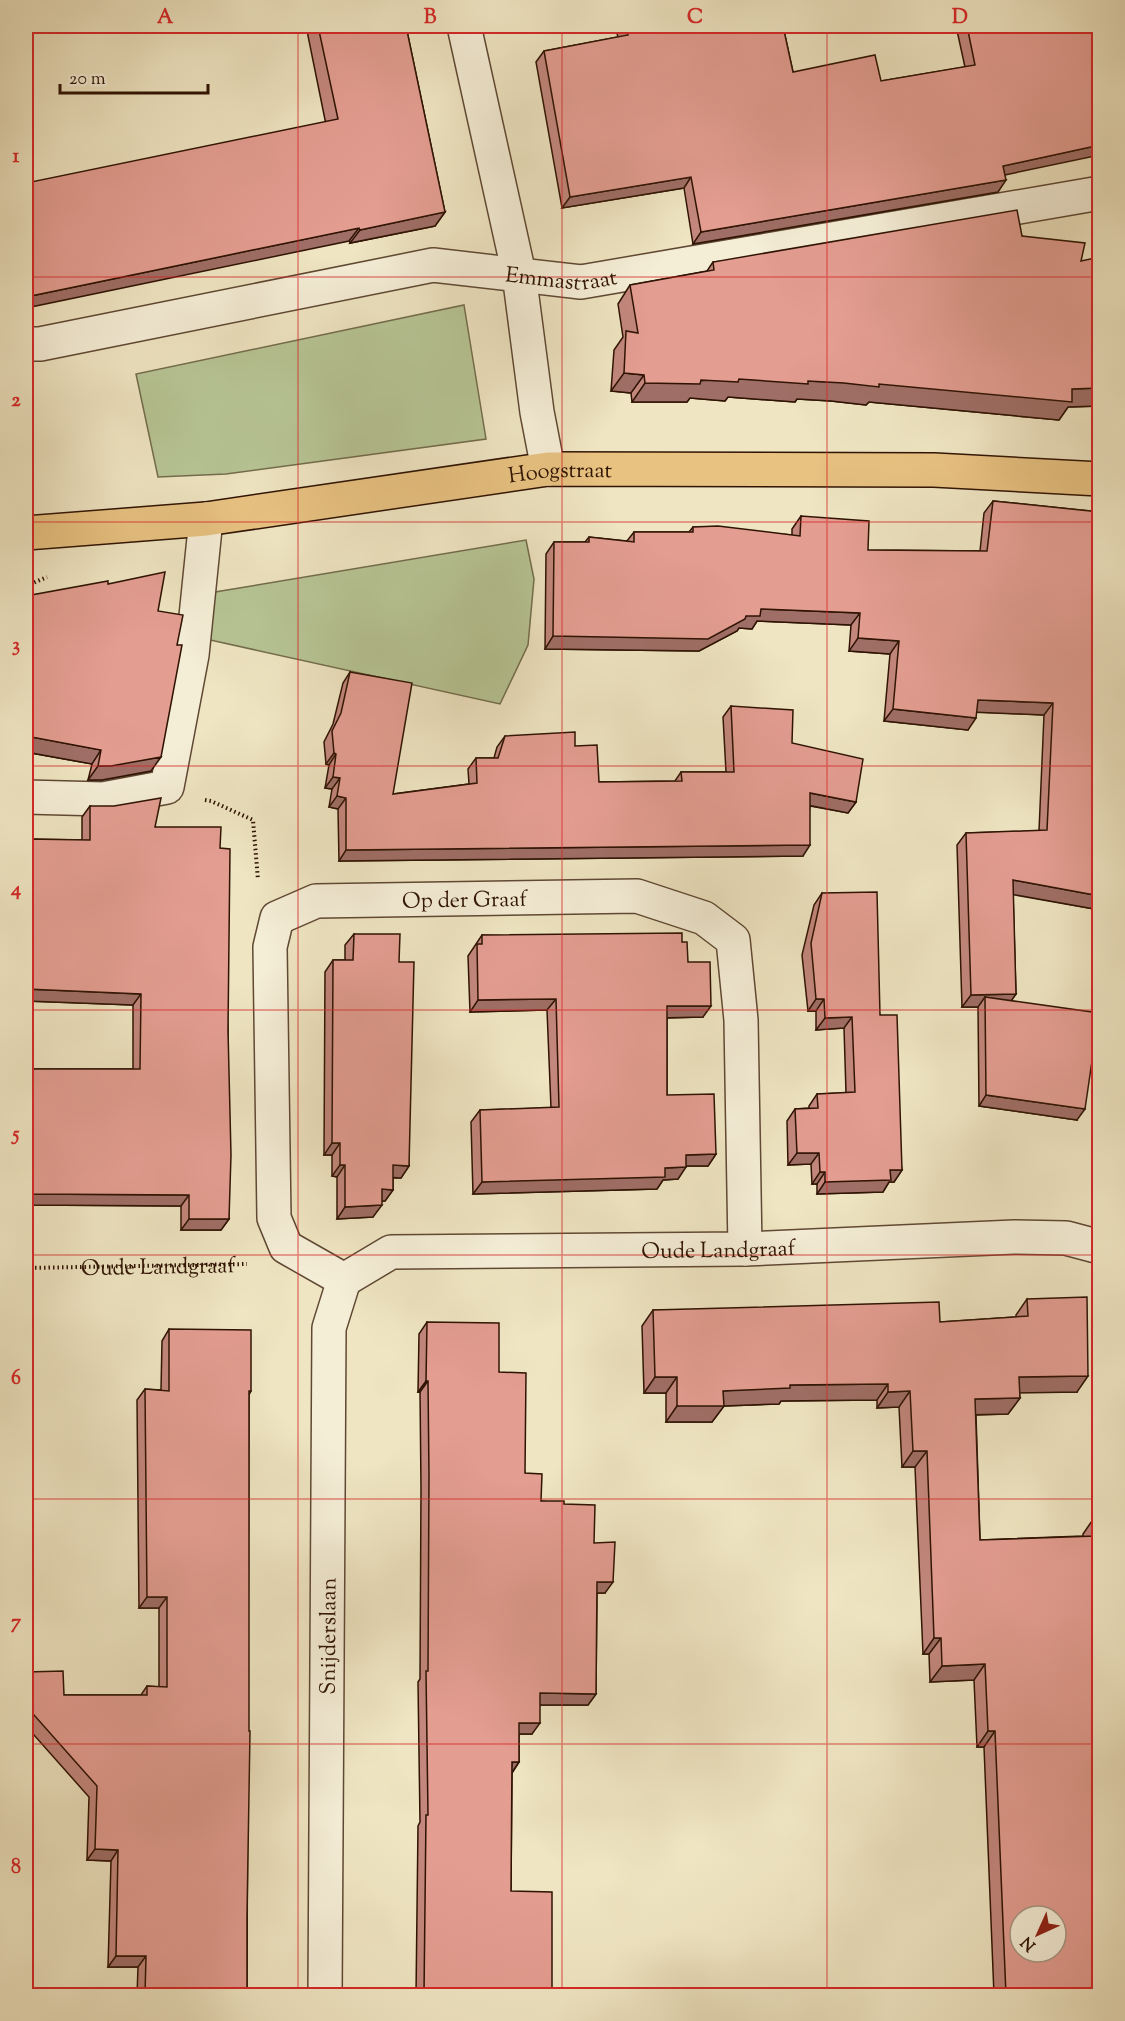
<svg xmlns="http://www.w3.org/2000/svg" width="1125" height="2021" viewBox="0 0 1125 2021" font-family="'Sorts Mill Goudy',serif">
  <rect width="100%" height="100%" fill="#efe5c2"/>
  <filter id="stains"><feTurbulence type="fractalNoise" baseFrequency=".00333" numOctaves="4"/><feColorMatrix values="0 0 0 0 .2 0 0 0 0 .09 0 0 0 0 .02 0 0 0 .5 -.17"/></filter>
  <radialGradient id="worn" r=".72"><stop offset=".6" stop-color="#630" stop-opacity="0"/><stop offset="1" stop-color="#630" stop-opacity=".3"/></radialGradient>
  <g fill="#b7c595" stroke="#736c4c" stroke-width="1.5">
    <path d="M464,305l22,134 -260,35 -68,3 -22,-103z"/>
    <path d="M526,540l8,39 -6,66 -28,59 -299,-66 8,-45z"/>
  </g>
  <g fill="none" stroke-linecap="round" stroke-linejoin="round">
    <defs>
      <g id="minor">
        <path d="M464,26l55,248 18,138 11,57"/>
        <path id="s2" d="M26,344h14l393,-79 148,17 519,-89"/>
        <path d="M26,797l77,2 64,-12 25,-132 14,-136"/>
        <path id="s3" d="M344,1280l-58,-33 -12,-29 -4,-271 7,-29 39,-17 321,-5 67,22 29,22 8,80 4,229"/>
        <path id="s4" d="M344,1280l47,-28 354,-3 269,-12 52,1 34,9"/>
        <path id="s5" d="M325,1996l4,-668 15,-48"/>
      </g>
      <g id="major">
        <path id="s6" d="M26,533l180,-14 342,-50 386,1 166,9"/>
      </g>
    </defs>
    <use href="#minor" stroke="#5f4833" stroke-width="36"/>
    <use href="#major" stroke="#2f1303" stroke-width="36"/>
    <g stroke="#2f1303" stroke-width="4" stroke-dasharray="1.5 3" stroke-linecap="butt">
      <path d="M26,586l21,-9"/>
      <path d="M205,800l6,1 42,19 5,60"/>
      <path id="s1" d="M26,1268l221,-4"/>
    </g>
    <use href="#minor" stroke="#f5eed7" stroke-width="33"/>
    <use href="#major" stroke="#e8c281" stroke-width="33"/>
  </g>
  <g fill="#c3877d" stroke="#2f1303" stroke-width="1.5">
    <path d="M306,26h100l39,186 -10,14 -85,17z"/>
    <path d="M615,26h168l10,46 88,9 84,-14 -9,-41h144l-95,149 -7,17 -305,52 -9,-56 -122,20 -26,-146 8,-11 74,-14z"/>
    <path d="M1022,236l59,25 19,3v142l-32,1 -9,13 -190,-18 -3,3 -35,-4 -34,-2 -2,3 -67,-5 -3,4 -35,-3 -3,4h-55l-1,-9 -20,-2 3,-41 9,-13 -5,-33 12,-19 77,-14 6,-9z"/>
    <path d="M993,501l107,11v398l-87,-16 3,100 -5,6 66,120 -98,-14 -1,-99h-16l-5,-162 9,-12 73,-2 5,-116 -67,-3 -9,18 -84,-9 6,-67 -41,-3 2,-26 -94,-4 -5,8 -13,-1 -2,3 -38,20 -154,-2 1,-95 8,-12h31l4,-5 38,4 7,-9h55l4,-5 99,8v-6l9,-13 67,34 112,1 4,-38z"/>
    <path d="M26,596l132,15 -7,160 -49,9h-14l4,-16 -66,-12z"/>
    <path d="M350,672l43,122 76,-10 -1,-15 8,-11h18l3,-11 8,-11 70,10 24,36 76,-1 6,-9h45l-3,-55 8,-11 61,37 64,59 -8,11 -38,-7 -7,50 -464,5 -1,-52 -9,-2 3,-18 -7,-1 4,-23 -3,-1 -2,-22 9,-18 10,-41z"/>
    <path d="M90,806l130,42 8,182 1,189 -8,11h-40v-24l-155,-1v-136h107v-64l-107,-4v-162l56,1v-23z"/>
    <path d="M822,893l58,122 22,155 -8,12h-5l-6,10 -66,2v-10h-5l-1,-20 -23,1 -1,-44 8,-12 14,-1v-2l8,-12 29,-1 -2,-65 -28,2v-19h-8l-6,-56 12,-50z"/>
    <path d="M354,934l45,28 10,204 -8,12h-8v12l-8,11h-3l-9,16 -36,2v-42l-5,-1v-21h-8l1,-183 8,-12h12v-15z"/>
    <path d="M482,935l200,7 21,75 -36,1v77l49,59 -8,12h-22l-8,13 -15,1 -6,9 -184,5 -2,-72 9,-12 71,-2 -4,-98 -77,2 -2,-56z"/>
    <path d="M1027,1299l50,93h-58l1,6 -12,16 -32,1 4,125 103,-4v-2l11,-16 6,477h-106l-10,-248h-7l-3,-67 -44,2 -1,-28h-6l-8,-187h-13l-3,-60 -22,1v-8l-96,1 -2,3 -55,2 -12,16h-46v-29h-22l-2,-67 11,-16 287,12 76,-5v-2z"/>
    <path d="M427,1322l72,50 26,101 16,28 23,3 30,39 11,50h-8l-1,101 -8,11h-48l-8,29h-13v28l-7,11 -1,118 41,104h-136l2,-169 2,-4 -2,-140 2,-3 1,-191 -1,-96h-2l1,-58z"/>
    <path d="M169,1329l82,62 -2,4 -2,600h-110l1,-28h-30l3,-106 -24,-1 2,-63 -63,-71v-54l38,23h77l6,-9 12,1v-79h-20l-2,-208 8,-11 16,1 1,-49z"/>
  </g>
  <g fill="#9f6e66" stroke="#2f1303" stroke-width="1.5">
    <path d="M1100,145v10l-105,22 8,-11z"/>
    <path d="M691,177l-7,11 -122,20 8,-11z"/>
    <path d="M1006,180l-8,12 -305,52 8,-12z"/>
    <path d="M445,212l-10,14 -85,17 10,-13z"/>
    <path d="M359,228l-10,13 -323,67v-11z"/>
    <path d="M624,373l20,2 -13,18 -20,-2z"/>
    <path d="M739,379l333,10 28,-1v18l-32,1 -9,13 -190,-18 -3,3 -35,-4 -34,-2 -2,3 -67,-5 -3,4 -35,-3 -3,4h-55l13,-19z"/>
    <path d="M761,609l99,4 -9,12 -94,-4 -5,8 -13,-1 -2,3 -38,20 -154,-2 8,-13 193,-20z"/>
    <path d="M858,638l41,3 -9,13 -41,-3z"/>
    <path d="M978,700l75,3 -9,12 -74,-3z"/>
    <path d="M893,709l83,9 -8,12 -84,-9z"/>
    <path d="M26,736l75,14 -9,14 -66,-12z"/>
    <path d="M334,753l2,1 -7,11 -3,-1z"/>
    <path d="M161,757l-10,14 -49,9h-14l10,-14z"/>
    <path d="M333,777l7,1 -8,11 -7,-1z"/>
    <path d="M810,793l46,9 -8,11 -46,-9z"/>
    <path d="M337,796l9,2 -8,11 -9,-2z"/>
    <path d="M810,845l-7,11 -464,5 7,-11z"/>
    <path d="M1013,880l87,16v14l-96,-17z"/>
    <path d="M26,989l115,5 -8,11 -107,-4z"/>
    <path d="M1016,994l-9,13 -22,-10 -7,10h-16l9,-12z"/>
    <path d="M556,999l-9,11 -77,2 8,-12z"/>
    <path d="M816,999h8l-8,12h-8z"/>
    <path d="M667,1006h44l-8,11 -44,1z"/>
    <path d="M852,1017l-8,11 -28,2 9,-12z"/>
    <path d="M986,1095l99,14 -8,11 -98,-14z"/>
    <path d="M332,1143h8l-8,12h-8z"/>
    <path d="M797,1153h22l-8,11 -23,1z"/>
    <path d="M716,1154l-8,12h-30l8,-11z"/>
    <path d="M340,1165h5l-8,12 -5,-1z"/>
    <path d="M393,1165l16,1 -8,12 -16,-1z"/>
    <path d="M686,1167l-8,12 -15,1 -6,9 -184,5 9,-12 183,-14z"/>
    <path d="M890,1170h12l-8,12h-5l-6,10 -66,2 8,-12z"/>
    <path d="M820,1172h5l-8,12h-5z"/>
    <path d="M382,1189l11,1 -8,11h-11z"/>
    <path d="M26,1194l163,1 -8,11 -155,-1z"/>
    <path d="M382,1205l-9,12 -36,2 8,-12z"/>
    <path d="M189,1219h40l-8,11h-40z"/>
    <path d="M1088,1376l-11,16 -69,1 11,-16z"/>
    <path d="M655,1377h22l-11,16h-22z"/>
    <path d="M426,1381h2l-8,11h-2z"/>
    <path d="M888,1384l-11,16 -96,1 -2,3 -55,2 -12,16h-46l11,-16 46,-15 67,-6z"/>
    <path d="M910,1391l-11,16 -22,1 11,-16z"/>
    <path d="M1020,1398l-12,16 -44,1 11,-16z"/>
    <path d="M913,1451h14l-12,16h-13z"/>
    <path d="M597,1582h16l-8,11h-16z"/>
    <path d="M147,1597h20l-8,11h-20z"/>
    <path d="M934,1638h7l-12,16h-6z"/>
    <path d="M985,1664l-11,16 -44,2 12,-16z"/>
    <path d="M540,1693l56,1 -8,11h-56z"/>
    <path d="M519,1723h21l-8,11h-21z"/>
    <path d="M988,1731h7l-11,16h-7z"/>
    <path d="M512,1762h7l-8,12z"/>
    <path d="M95,1849l23,1 -7,11 -24,-1z"/>
    <path d="M116,1956h30l-8,11h-30z"/>
  </g>
  <g fill="#e39d91" stroke="#2f1303" stroke-width="1.5" fill-rule="evenodd">
    <path d="M318,26h88l39,186 -85,18 -1,-2 -333,69v-114l312,-64z"/>
    <path d="M626,26h157l10,46 82,-17 6,26 94,-16 -8,-39h133v119l-97,21 3,14 -305,52 -10,-55 -121,20 -26,-146 84,-16z"/>
    <path d="M1017,210l5,26 63,7 -4,18 14,-3 5,6v124l-28,1v13l-193,-18v3l-35,-4 -36,-2v3l-69,-5 -1,3 -37,-2 -1,4 -55,-1 -1,-8 -20,-2 2,-42 12,2 -8,-48 84,-15 -1,-8z"/>
    <path d="M993,501l107,11v384l-87,-16 3,114 -45,1 -5,-162 81,-3 6,-127 -75,-3 -2,18 -83,-9 6,-68 -41,-3 2,-25 -99,-4 -1,7h-14l-1,3 -37,20 -155,-3 1,-94h35v-5l45,5v-10h59v-5l25,-1 82,10 1,-20 68,5 -1,29 119,1z"/>
    <path d="M165,572l-7,39 25,4 -6,30h5l-21,112 -50,9h-13l3,-16 -75,-14v-58l1,-10 -1,-16v-56l82,-15v3z"/>
    <path d="M350,672l62,11 -19,111 84,-11 -1,-25h22l7,-22 70,-4v14l22,-1 2,37 83,-1 -1,-9h53l-3,-66 62,4 -1,33 71,16 -7,43 -46,-9v52l-464,5v-52l-9,-2 3,-18 -7,-1 3,-23 -2,-1 -2,-22 9,-18z"/>
    <path d="M161,798l-6,29h66l-1,21 10,1 -2,181 3,125 -2,64h-40v-24l-163,-1v-125h114l1,-75 -115,-5v-150l64,1v-34h24z"/>
    <path d="M877,892l3,123h17l5,155h-12l1,10 -66,2v-10h-5l-1,-19h-22l-2,-44 23,-1 -1,-14 38,-2 -3,-75 -27,1 -1,-19h-8l-5,-56 11,-50z"/>
    <path d="M682,933v9h5l1,20h22l1,44h-44v89l47,-1 2,60 -30,1v12l-21,1v9l-183,5 -2,-72 79,-3 -3,-108 -78,1 -1,-56h5v-9z"/>
    <path d="M354,934h46l-1,28h15l-5,204 -16,-1v25l-11,-1v16l-37,2v-42h-5v-22h-8l1,-183h20z"/>
    <path d="M985,997l114,16 -14,96 -99,-14z"/>
    <path d="M1087,1297l1,79 -69,1 1,21 -45,1 5,141 115,-4 -1,-18h6v477h-94l-11,-264h-7l-3,-67 -43,2 -1,-28h-7l-7,-187h-14l-3,-60 -22,1v-8l-98,1v3l-67,3 1,15h-47v-29h-22l-2,-67 286,-8 1,20 88,-6 -1,-17zM1020,1916h36v36h-36z"/>
    <path d="M427,1322l72,1v49l27,1 -1,100 17,1 -1,27h23v3l31,1 -1,38 21,-1 -2,40h-16l-1,112 -56,-1v30h-21v39h-7l-1,129 41,1v103h-128l2,-180h2l-2,-144h2l1,-195 -1,-95h-2z"/>
    <path d="M169,1329l82,1v61h-2v340h1l-3,186v78h-102l1,-39h-30l2,-106 -23,-1 2,-63 -71,-80v-34l37,-1 1,24h83v-9l20,1v-90h-20l-2,-208 24,2z"/>
  </g>
  <path fill="none" stroke="#d62828" stroke-width="1.5" stroke-opacity="0.55" d="M298,26v1970M562,26v1970M827,26v1970M26,277h1074M26,522h1074M26,766h1074M26,1010h1074M26,1255h1074M26,1499h1074M26,1744h1074"/>
  <g text-anchor="middle" stroke-width="5" stroke-linejoin="round" paint-order="stroke">
    <g font-size="22" fill="#2f1303" stroke="#f5eed7">
      <text dy="8" stroke="none"><textPath href="#s2" startOffset="544">Emmastraat</textPath></text>
      <text dy="8" stroke="none"><textPath href="#s6" startOffset="538">Hoogstraat</textPath></text>
      <text dy="8" stroke="none"><textPath href="#s3" startOffset="590">Op der Graaf</textPath></text>
      <text dy="8" stroke="none"><textPath href="#s4" startOffset="382">Oude Landgraaf</textPath></text>
      <text dy="8" stroke="none"><textPath href="#s1" startOffset="132">Oude Landgraaf</textPath></text>
      <text dy="8" stroke="none"><textPath href="#s5" startOffset="360">Snijderslaan</textPath></text>
    </g>
  </g>
  <rect width="1125" height="2021" fill="none" stroke="#efe5c2" stroke-width="66"/>
  <g transform="translate(1038 1934) rotate(225)"><circle r="28" fill="#f5eed7" stroke="#a69682" stroke-width="1.5"/>
  <path d="M0-4.5L10 22L0 15L-10 22Z" fill="#8f2418"/>
  <text y="-9" font-size="16" font-weight="bold" text-anchor="middle" fill="#2f1303">N</text>
  </g>
  <path d="M60 84v9h148v-9" fill="none" stroke="#2f1303" stroke-width="3"/>
  <text x="69" y="84" font-size="18" fill="#2f1303" stroke="#f5eed7" stroke-width="4.5" paint-order="stroke">20 m</text>
  <rect x="33" y="33" width="1059" height="1955" fill="none" stroke="#d62828" stroke-width="2"/>
  <g font-size="20" text-anchor="middle" font-weight="bold" fill="#d62828">
    <text x="165" y="23">A</text>
    <text x="430" y="23">B</text>
    <text x="695" y="23">C</text>
    <text x="960" y="23">D</text>
    <text x="16" y="162">1</text>
    <text x="16" y="406">2</text>
    <text x="16" y="651">3</text>
    <text x="16" y="895">4</text>
    <text x="16" y="1140">5</text>
    <text x="16" y="1384">6</text>
    <text x="16" y="1628">7</text>
    <text x="16" y="1873">8</text>
  </g>
  <rect width="100%" height="100%" filter="url(#stains)"/>
  <rect width="100%" height="100%" fill="url(#worn)"/>
</svg>
